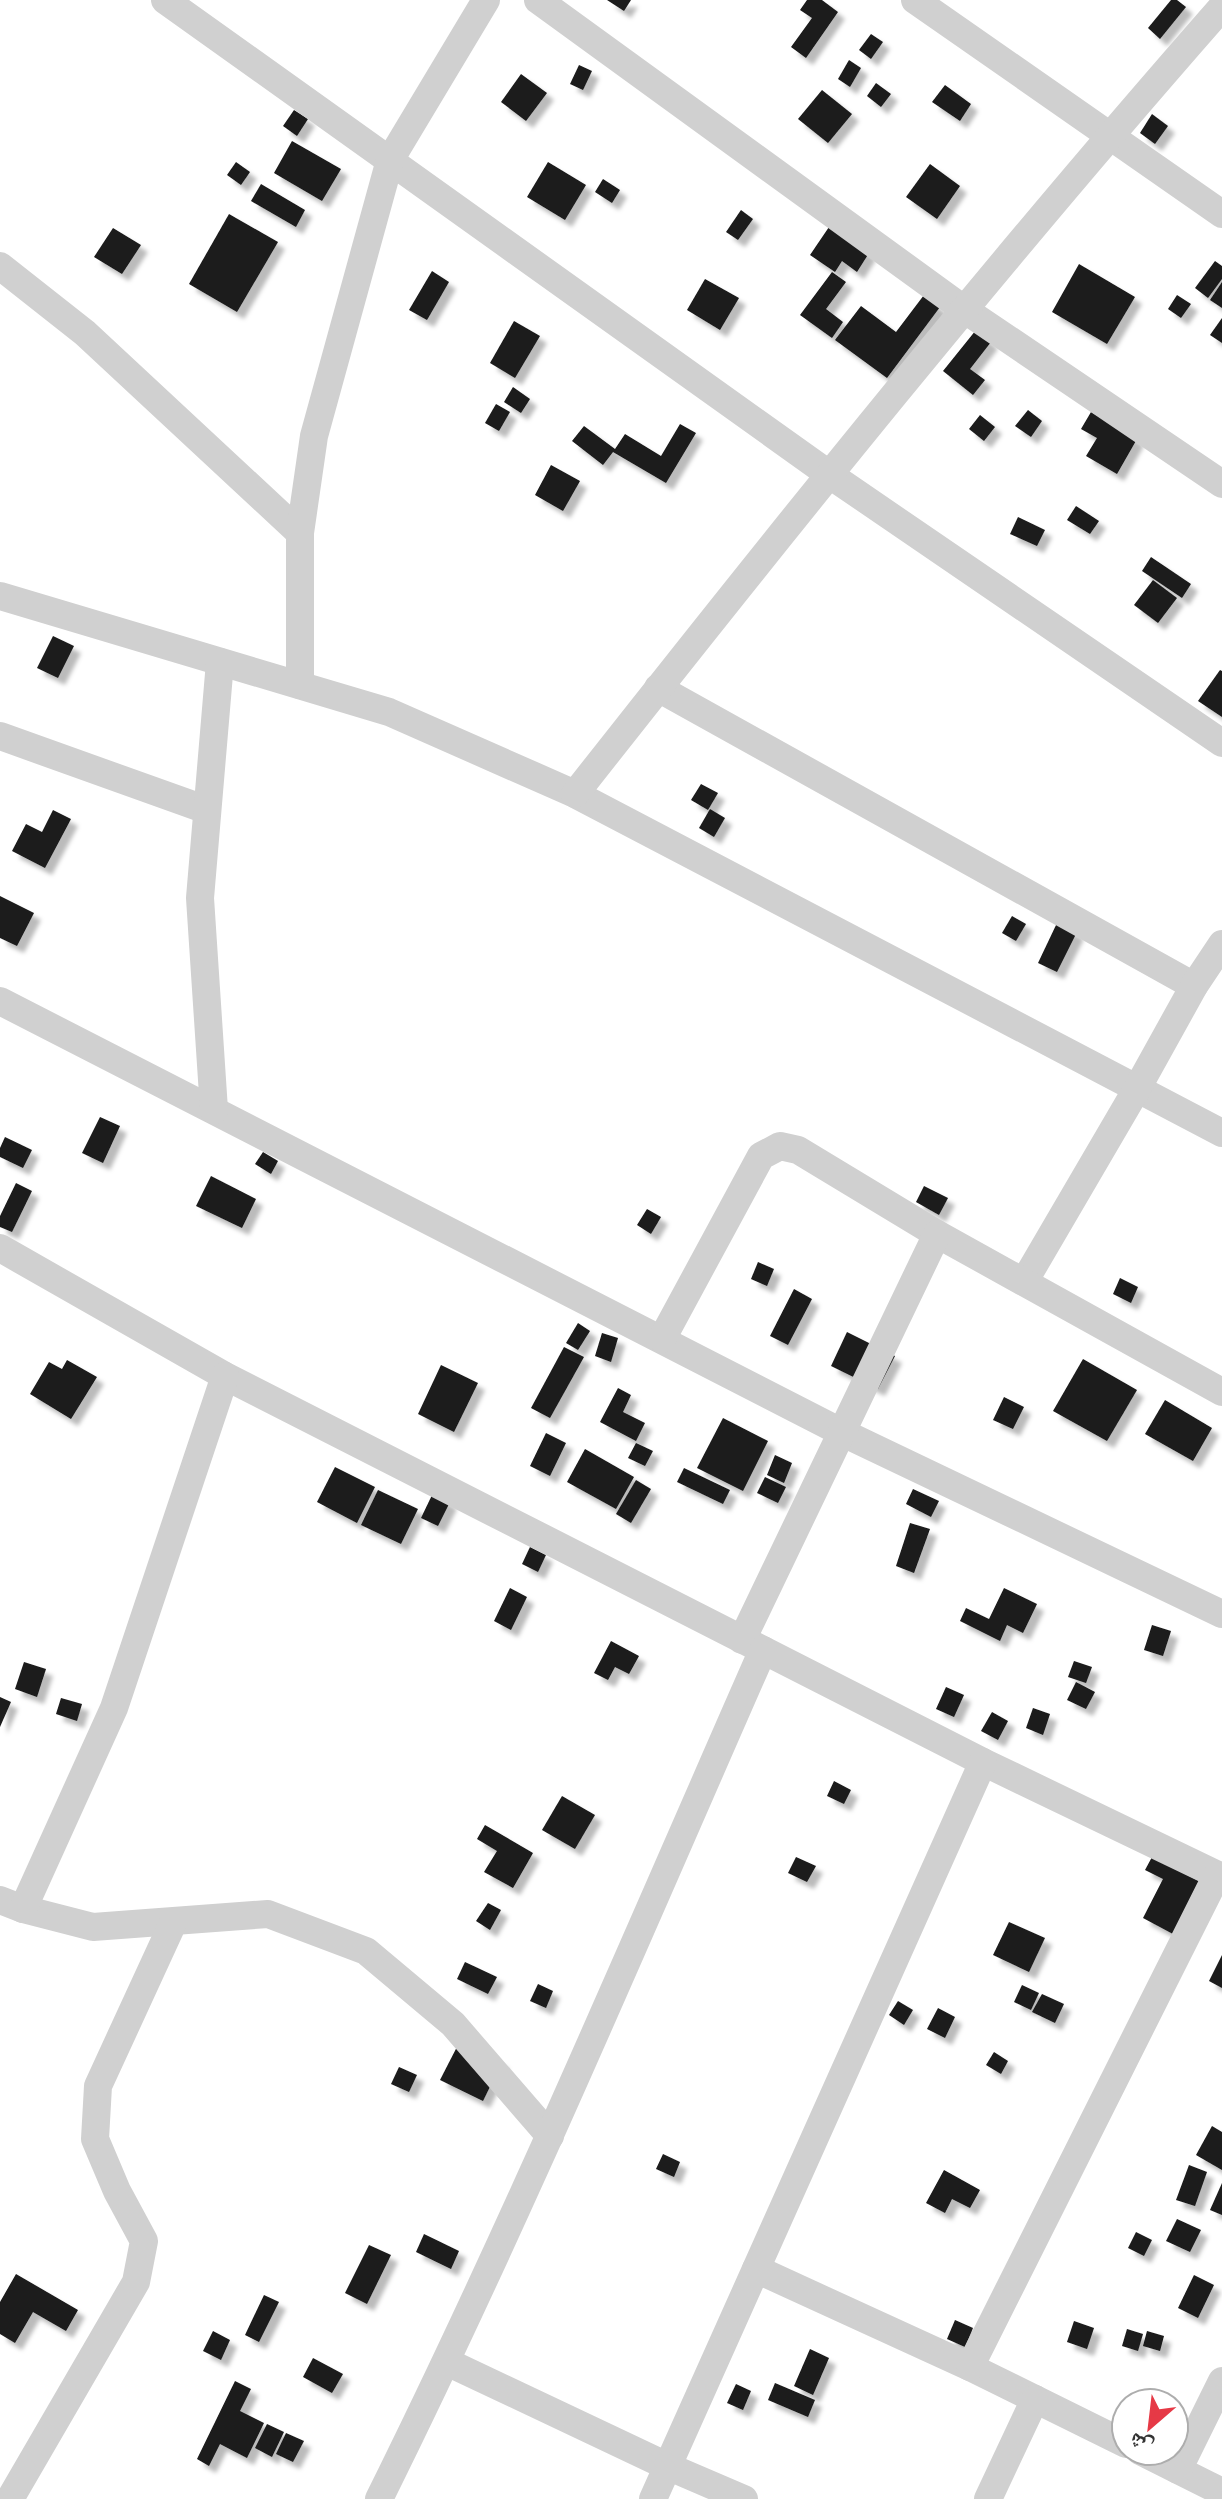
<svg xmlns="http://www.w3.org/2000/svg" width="1222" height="2499" viewBox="0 0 1222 2499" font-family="Roboto,'Noto Naskh Arabic',sans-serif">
  <defs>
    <filter id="shadow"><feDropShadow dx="7" dy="7" stdDeviation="2" flood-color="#0004"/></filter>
  </defs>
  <rect width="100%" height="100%" fill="#fff"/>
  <g fill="#1a1a1a" filter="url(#shadow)">
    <path d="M607,0h24l-7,11z"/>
    <path d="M807,0h15l16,12 -32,46 -15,-11 21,-29 -12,-8z"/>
    <path d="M1171,0h6l9,7 -26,32 -12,-11z"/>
    <path d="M871,34l12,8 -12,17 -12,-9z"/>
    <path d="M849,60l12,8 -11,19 -12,-8z"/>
    <path d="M579,65l13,6 -9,19 -13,-6z"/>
    <path d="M521,74l26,19 -21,28 -25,-19z"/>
    <path d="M876,83l15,11 -10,13 -14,-11z"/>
    <path d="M945,85l26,19 -11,17 -28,-19z"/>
    <path d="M822,90l30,24 -24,29 -30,-24z"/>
    <path d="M294,110l14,9 -11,17 -14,-10z"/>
    <path d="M1152,114l16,12 -13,18 -15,-11z"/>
    <path d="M292,141l49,28 -19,32 -48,-28z"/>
    <path d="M236,162l14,10 -9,13 -14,-10z"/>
    <path d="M548,162l38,23 -21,35 -38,-23z"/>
    <path d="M930,164l30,22 -23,33 -31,-22z"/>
    <path d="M603,179l17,11 -8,13 -17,-11z"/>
    <path d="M261,184l44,26 -9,17 -45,-26z"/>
    <path d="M741,210l12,9 -15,21 -12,-8z"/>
    <path d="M229,214l49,28 -41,70 -48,-28z"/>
    <path d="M829,227l40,26 -12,19 -15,-11 -7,11 -25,-17z"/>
    <path d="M113,228l28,17 -19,29 -28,-17z"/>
    <path d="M1215,261l7,5v13l-14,19 -13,-10z"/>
    <path d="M1079,264l56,33 -28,47 -55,-32z"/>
    <path d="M432,271l17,11 -22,38 -18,-10z"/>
    <path d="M832,272l14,10 -20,27 17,13 -11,16 -32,-23z"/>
    <path d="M705,279l34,19 -19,32 -33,-20z"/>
    <path d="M1222,282v26l-12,-8z"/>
    <path d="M924,295l16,12 -53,71 -52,-38 26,-34 35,26z"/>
    <path d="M1177,295l14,9 -10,14 -13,-9z"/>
    <path d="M1222,318v25l-12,-8z"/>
    <path d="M514,321l26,15 -25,42 -25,-15z"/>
    <path d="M976,330l15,12 -21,27 15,11 -12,15 -30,-24z"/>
    <path d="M513,387l17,12 -9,14 -17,-11z"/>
    <path d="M496,404l14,8 -11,19 -14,-8z"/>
    <path d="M1028,410l14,11 -11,16 -16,-11z"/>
    <path d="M1091,412l46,27 -20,35 -31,-18 11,-18 -16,-9z"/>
    <path d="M980,415l15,12 -11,14 -15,-12z"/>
    <path d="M680,424l16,9 -30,50 -53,-31 -10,13 -31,-24 12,-15 31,23 10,-15 36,22z"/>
    <path d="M551,465l29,16 -17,30 -28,-16z"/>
    <path d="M1076,506l23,15 -9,13 -23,-14z"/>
    <path d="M1018,517l27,13 -8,16 -27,-12z"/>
    <path d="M1151,557l40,27 -9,14 -40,-27z"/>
    <path d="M1153,580l24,18 -19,25 -24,-18z"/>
    <path d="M53,636l21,10 -16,32 -21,-10z"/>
    <path d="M1220,670l2,1v46l-24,-16z"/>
    <path d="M701,784l17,9 -10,17 -17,-10z"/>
    <path d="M710,809l15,9 -11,19 -15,-9z"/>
    <path d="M53,810l18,9 -26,49 -33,-17 14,-27 16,8z"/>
    <path d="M0,896l34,17 -17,33 -17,-8z"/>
    <path d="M1012,916l14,8 -10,17 -14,-8z"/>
    <path d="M1057,923l20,9 -20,40 -19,-9z"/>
    <path d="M100,1117l20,9 -17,37 -21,-10z"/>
    <path d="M5,1137l27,13 -9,18 -23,-11v-9z"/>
    <path d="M263,1152l15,9 -7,13 -16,-10z"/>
    <path d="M211,1176l45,23 -14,29 -46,-22z"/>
    <path d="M16,1183l16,8 -20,41 -12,-5v-11z"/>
    <path d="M924,1186l24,12 -9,17 -23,-13z"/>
    <path d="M647,1209l14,8 -10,17 -14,-9z"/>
    <path d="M758,1262l16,7 -7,17 -16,-7z"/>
    <path d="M1120,1278l18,9 -7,16 -18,-9z"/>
    <path d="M794,1289l18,10 -24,46 -18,-9z"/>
    <path d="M578,1323l12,8 -12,19 -12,-7z"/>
    <path d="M847,1332l48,24 -17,33 -47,-23z"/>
    <path d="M602,1333l16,5 -7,24 -16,-6z"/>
    <path d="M564,1347l20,10 -34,61 -19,-10z"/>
    <path d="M1083,1359l54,31 -30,51 -54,-30z"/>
    <path d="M67,1360l30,17 -26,42 -41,-25 19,-32 13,7z"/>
    <path d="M441,1365l37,18 -24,49 -36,-18z"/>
    <path d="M618,1388l13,7 -8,17 22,11 -9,18 -36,-19z"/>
    <path d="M1004,1397l20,10 -11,22 -20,-9z"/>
    <path d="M1165,1400l47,28 -19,33 -48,-27z"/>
    <path d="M723,1418l45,23 -25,50 -46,-23z"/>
    <path d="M546,1433l20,10 -16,33 -20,-10z"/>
    <path d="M636,1443l17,8 -8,15 -17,-8z"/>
    <path d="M585,1449l49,28 -18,32 -49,-27z"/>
    <path d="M775,1455l17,8 -8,20 -17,-8z"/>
    <path d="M335,1467l40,20 -18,36 -40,-21z"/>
    <path d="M684,1468l46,22 -7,14 -46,-22z"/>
    <path d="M765,1477l21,10 -8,16 -21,-10z"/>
    <path d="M636,1480l15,9 -20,34 -15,-9z"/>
    <path d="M913,1489l26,12 -8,16 -25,-13z"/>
    <path d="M378,1490l40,19 -17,35 -40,-19z"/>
    <path d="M433,1493l17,9 -12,24 -17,-8z"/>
    <path d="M910,1523l20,6 -16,44 -18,-7z"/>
    <path d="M530,1547l16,8 -8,17 -16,-8z"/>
    <path d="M510,1588l17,9 -16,33 -17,-9z"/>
    <path d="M1004,1588l33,16 -14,29 -16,-8 -7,16 -40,-20 6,-13 23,11z"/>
    <path d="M1152,1625l19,6 -8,25 -19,-6z"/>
    <path d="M611,1641l28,15 -10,18 -14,-7 -7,13 -14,-7z"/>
    <path d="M1074,1661l18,6 -6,16 -18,-6z"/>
    <path d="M24,1662l22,7 -9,28 -22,-8z"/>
    <path d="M1076,1682l19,10 -9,17 -19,-9z"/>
    <path d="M946,1687l18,8 -10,22 -18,-8z"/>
    <path d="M0,1697l11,5 -11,25z"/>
    <path d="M61,1698l21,6 -5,17 -21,-7z"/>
    <path d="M1033,1708l17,6 -7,21 -17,-7z"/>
    <path d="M992,1712l16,9 -10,19 -17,-9z"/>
    <path d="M834,1781l17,9 -7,14 -17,-8z"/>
    <path d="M562,1796l33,19 -20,34 -33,-19z"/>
    <path d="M485,1825l48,28 -20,35 -29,-16 13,-21 -20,-12z"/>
    <path d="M796,1857l20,9 -9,16 -19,-9z"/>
    <path d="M1152,1857l47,24 -26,53 -30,-16 20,-39 -18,-9z"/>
    <path d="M488,1903l13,7 -11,20 -14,-9z"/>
    <path d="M1009,1922l36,16 -16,34 -36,-17z"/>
    <path d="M1222,1955v33l-13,-7z"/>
    <path d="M465,1962l32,15 -9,17 -31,-15z"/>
    <path d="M538,1984l15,7 -7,17 -16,-7z"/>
    <path d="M1022,1985l17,8 -8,17 -17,-8z"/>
    <path d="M1042,1994l22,10 -9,19 -23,-11z"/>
    <path d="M898,2001l15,9 -9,15 -15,-10z"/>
    <path d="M938,2008l17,9 -10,21 -18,-9z"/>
    <path d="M460,2041l42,21 -19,39 -43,-21z"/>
    <path d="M994,2052l14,9 -7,13 -15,-9z"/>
    <path d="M399,2067l18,8 -8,17 -18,-8z"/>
    <path d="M1212,2126l10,6v38l-26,-15z"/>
    <path d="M663,2154l17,8 -6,15 -18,-8z"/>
    <path d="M1189,2165l18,7 -12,34 -19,-6z"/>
    <path d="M944,2170l36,20 -10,18 -18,-9 -7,14 -19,-10z"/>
    <path d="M1222,2183v32l-12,-5z"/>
    <path d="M1177,2219l24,11 -11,22 -24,-11z"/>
    <path d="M1136,2232l16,8 -8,16 -16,-8z"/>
    <path d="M424,2234l35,17 -8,18 -35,-17z"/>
    <path d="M369,2245l22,10 -24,49 -22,-11z"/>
    <path d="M16,2274l62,36 -12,21 -33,-19 -18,31 -15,-9v-32z"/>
    <path d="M1194,2275l20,10 -16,33 -20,-10z"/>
    <path d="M264,2295l15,7 -20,40 -14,-7z"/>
    <path d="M955,2320l18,8 -8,19 -18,-8z"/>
    <path d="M1074,2321l20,7 -7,21 -20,-7z"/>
    <path d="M1127,2329l16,5 -5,17 -16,-5z"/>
    <path d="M213,2331l17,9 -9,20 -18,-9z"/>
    <path d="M1147,2331l17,5 -4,15 -17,-5z"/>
    <path d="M810,2349l19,9 -16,37 -19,-9z"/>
    <path d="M313,2358l30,16 -11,19 -29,-16z"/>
    <path d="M235,2381l16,8 -11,22 24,12 -17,35 -27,-14 -11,22 -12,-7z"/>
    <path d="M775,2383l40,17 -7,17 -40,-17z"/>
    <path d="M736,2384l15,7 -8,19 -16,-7z"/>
    <path d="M267,2424l17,8 -12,25 -17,-9z"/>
    <path d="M286,2433l18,8 -11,21 -17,-8z"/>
  </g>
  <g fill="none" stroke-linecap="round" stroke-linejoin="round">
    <g stroke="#d0d0d0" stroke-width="28">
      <path d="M165,0l665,475 392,268"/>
      <path d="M538,0l427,310 257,174"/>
      <path d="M915,0l307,214"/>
      <path d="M0,266l85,67 215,200"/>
      <path d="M0,596l389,116 186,82 647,339"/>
      <path d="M300,685v-152l14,-97 76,-276 96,-160"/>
      <path d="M658,688l536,298"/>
      <path d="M0,736l207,74"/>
      <path d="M575,794c210,-267 423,-532 647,-787"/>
      <path d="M0,1001l841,431 381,182"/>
      <path d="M214,1110l-14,-212 20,-236"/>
      <path d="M0,1248l225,128 758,386 239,115"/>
      <path d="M1024,1282l114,-195 56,-101 28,-42"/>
      <path d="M662,1339l99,-183 19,-10 18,4 139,84 285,158"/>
      <path d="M742,1640l195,-406"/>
      <path d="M0,1900l23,9 70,18 175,-13 98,37 87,73 97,112"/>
      <path d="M23,1909l91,-201 111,-332"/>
      <path d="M756,2269l214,98 156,77"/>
      <path d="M447,2362l220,104 77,33"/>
      <path d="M970,2367l247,-492"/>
      <path d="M1140,2451l82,41"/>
      <path d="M1178,2470l44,-89"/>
      <path d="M10,2499l126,-217 8,-41 -27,-50 -22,-52 3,-53 75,-163"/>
      <path d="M379,2499c138,-278 259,-565 384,-849"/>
      <path d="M653,2499l330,-737"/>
      <path d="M988,2499l47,-100"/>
    </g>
  </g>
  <g transform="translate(1150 2427) rotate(208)"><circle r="38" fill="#ffffff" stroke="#adadad" stroke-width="2"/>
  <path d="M0-6L14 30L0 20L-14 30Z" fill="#e63946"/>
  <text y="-12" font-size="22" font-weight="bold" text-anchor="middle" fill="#333333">ش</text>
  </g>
</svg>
